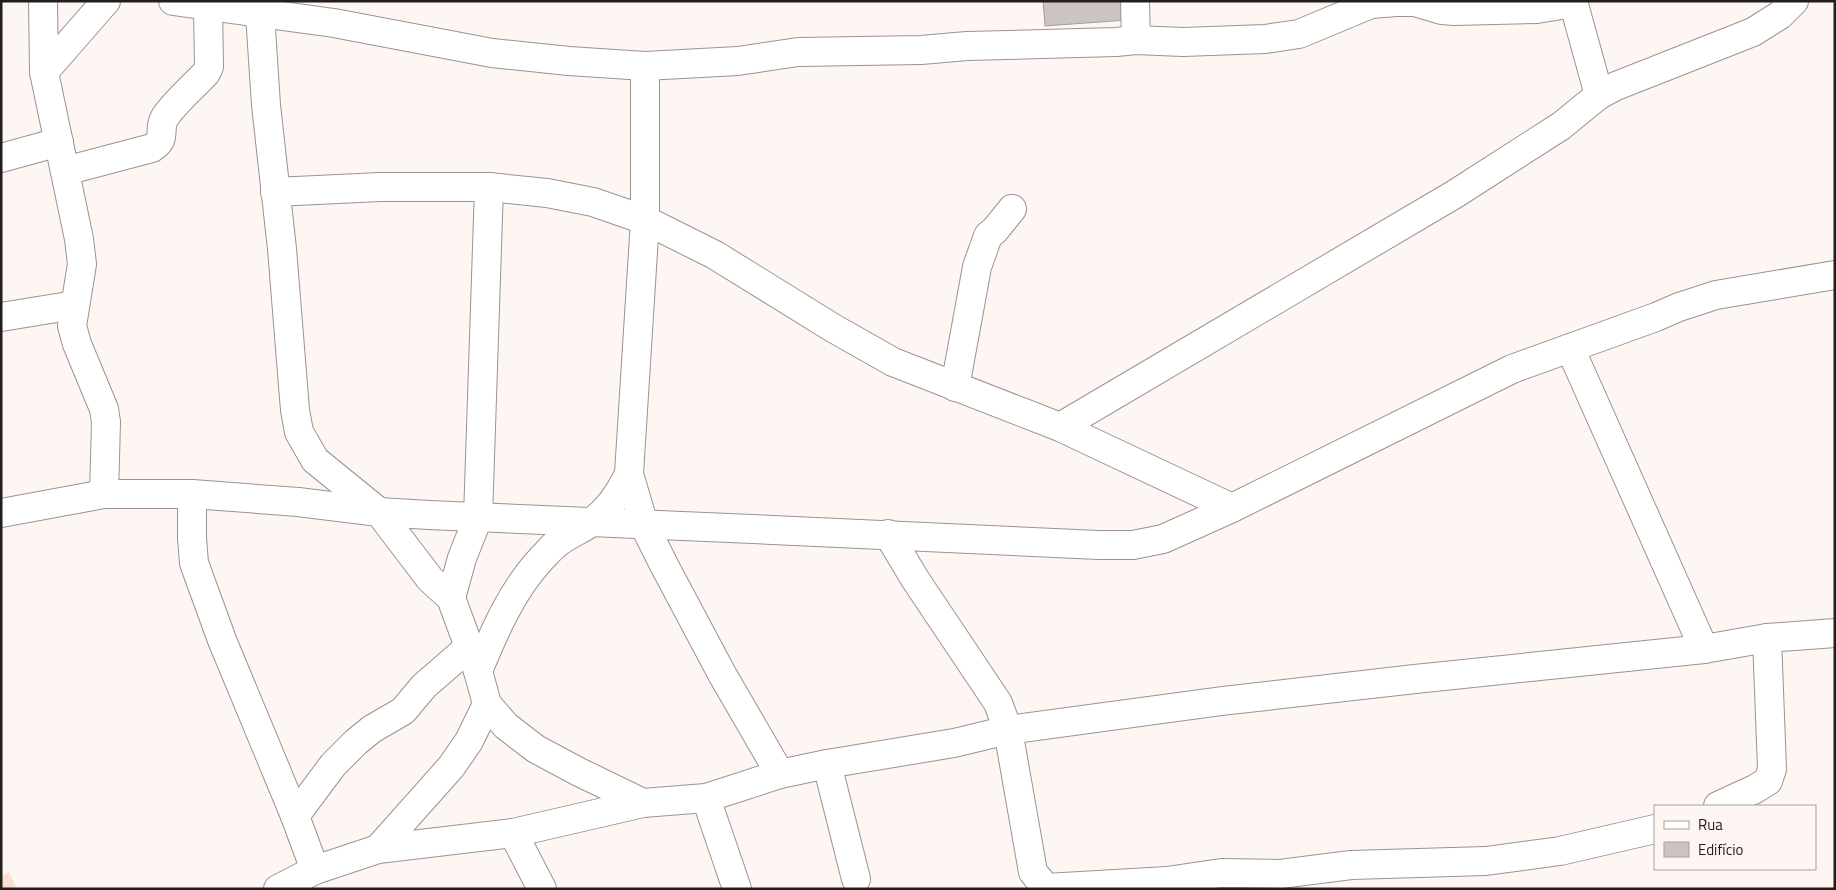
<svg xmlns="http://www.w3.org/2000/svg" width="1836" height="890" viewBox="0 0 1836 890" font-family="'Titillium Web',sans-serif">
  <rect width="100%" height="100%" fill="#fef6f2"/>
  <path fill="#fcdfd4" d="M9,872l8,17h-16v-13z"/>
  <path fill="#ccc4c0" stroke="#a69e9b" d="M1043,1h83l1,19 -82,6z"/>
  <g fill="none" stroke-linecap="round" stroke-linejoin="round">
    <defs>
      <g id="minor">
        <path d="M43,1l1,71 35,167 3,25 -10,62 5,18 27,65 2,13 -2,72"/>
        <path d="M173,1l161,22 158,30 77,8 76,5 93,-5 60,-9 123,-2 46,-4 149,-4 20,-2 47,2 82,-3 34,-5 72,-30 25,-2h19l27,8 12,1 83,-2 36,-6"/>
        <path d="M1135,1l1,39"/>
        <path d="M1573,1l26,94"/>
        <path d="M260,14l6,91 16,144 13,161 4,22 16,28 64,52 51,67 21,19 27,73 9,33 19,22 30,23 43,23 64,31"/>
        <path d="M645,66v154l-16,254 15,51 20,40 58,109 58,100"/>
        <path d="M44,72l62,-71"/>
        <path d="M1,158l58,-16"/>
        <path d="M65,171l87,-23c16,-10 5,-18 13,-31 10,-15 29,-31 41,-44l3,-6 -1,-60"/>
        <path d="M275,192l105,-5h109l58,6 46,9 52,18 70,35 118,73 60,34 167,65 172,81"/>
        <path d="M1,317l74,-12"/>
        <path d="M1570,348l134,301"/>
        <path d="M955,387l22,-120 11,-31 7,-6 17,-21"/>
        <path d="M1060,427l395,-233 106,-68 38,-31 17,-9 137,-54 27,-17 14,-14"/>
        <path d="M192,494v44l2,25 28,77 73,176 20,54"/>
        <path d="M1,513l103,-19h88l106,8 81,10 50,3c223,11 447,18 670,30h34l30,-6 69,-31 280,-139 144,-52 23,-10 37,-12 119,-20"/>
        <path d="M888,534l27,45 83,124 10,27 25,142 13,16 121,-7 54,-8 59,1 71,-9 135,-4 74,-10 95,-22"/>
        <path d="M451,598l11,-40 16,-40 11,-331"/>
        <path d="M478,671c17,-41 34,-81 64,-113 5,-5 9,-10 14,-14 10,-8 22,-13 33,-20 19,-13 30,-30 40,-50"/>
        <path d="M827,764l29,115"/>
        <path d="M706,798l31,91"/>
        <path d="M1718,806l37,-17 13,-8 4,-12 -5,-131"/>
        <path d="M295,816l38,-51 23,-23 16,-13 31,-18 21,-25 45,-39"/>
        <path d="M513,833l29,56"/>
        <path d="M378,849l73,-82 18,-26 18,-37"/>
        <path d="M278,889l37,-19 63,-21 135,-16 130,-30 63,-5 74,-24 47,-10 127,-21 54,-13 214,-29 193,-22 289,-30 63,-11 68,-5"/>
      </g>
    </defs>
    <use href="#minor" stroke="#9b9390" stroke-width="30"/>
    <use href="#minor" stroke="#fff" stroke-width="28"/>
  </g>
  <rect width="1836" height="890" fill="none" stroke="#211e1d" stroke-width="5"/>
  <rect x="1654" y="805" width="162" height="65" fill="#fef6f2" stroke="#a6a09d"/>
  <rect x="1664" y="821" width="25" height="8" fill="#ffffff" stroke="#a6a09d"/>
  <text x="1698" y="830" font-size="15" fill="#211e1d">Rua</text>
  <rect x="1664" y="842" width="25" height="15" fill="#ccc4c0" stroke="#a6a09d"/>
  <text x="1698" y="855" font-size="15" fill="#211e1d">Edifício</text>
</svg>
